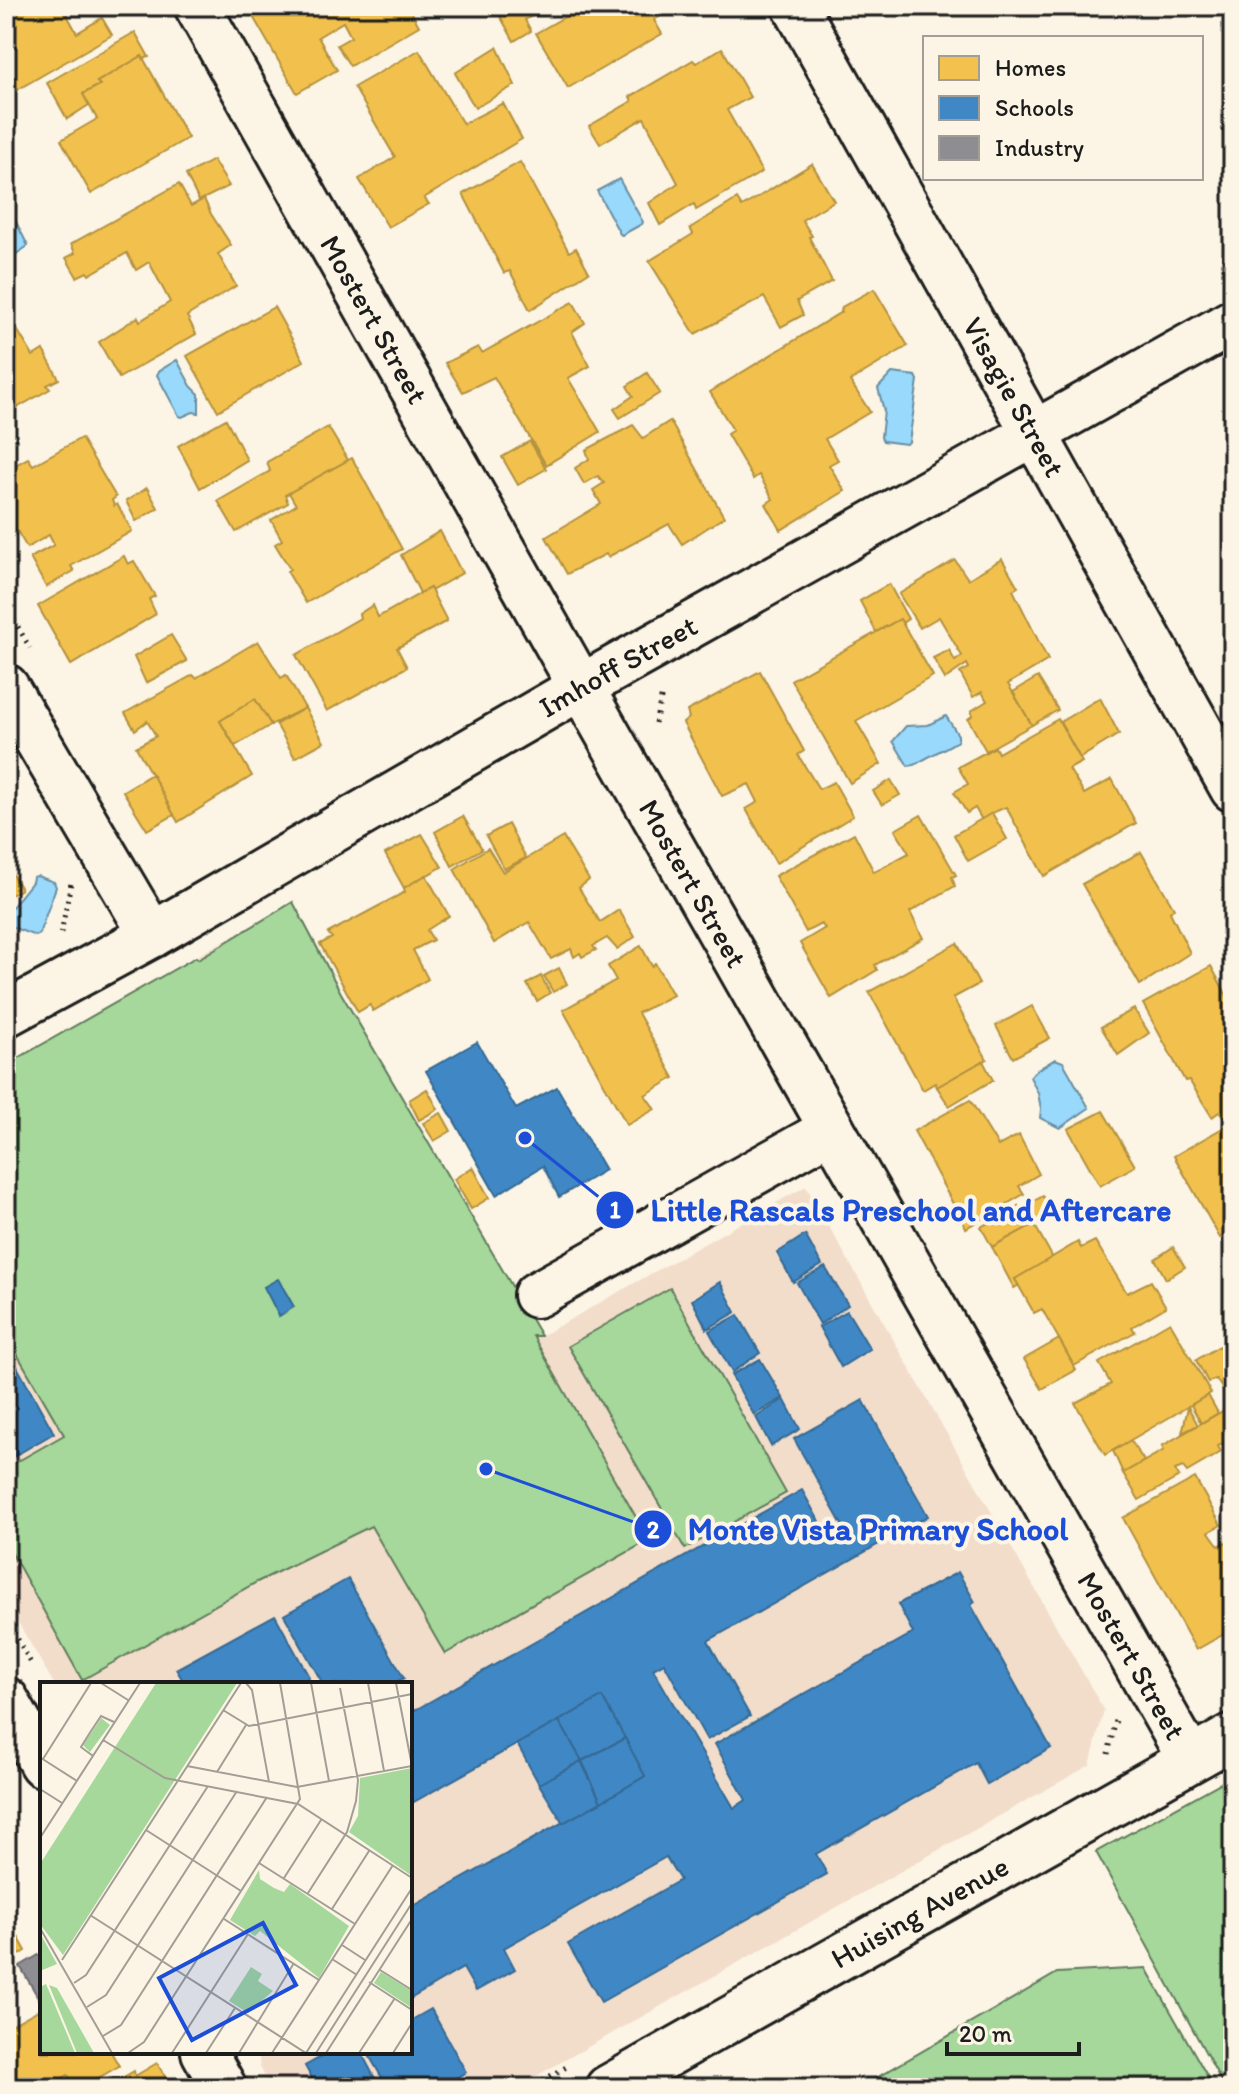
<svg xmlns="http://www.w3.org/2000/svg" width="1239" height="2094" viewBox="0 0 1239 2094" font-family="Itim,sans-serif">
  <rect width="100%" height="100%" fill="#fcf5e5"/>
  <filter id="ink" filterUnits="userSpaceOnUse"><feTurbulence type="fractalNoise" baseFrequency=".0125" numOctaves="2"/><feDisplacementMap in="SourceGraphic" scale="16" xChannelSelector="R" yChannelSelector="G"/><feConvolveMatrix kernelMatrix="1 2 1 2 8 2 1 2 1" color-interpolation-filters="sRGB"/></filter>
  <g filter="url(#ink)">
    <path fill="#f2ddcb" d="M293,902l48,91 200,343 265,-150 298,524 -14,55 -575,323h-244l-11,-21 -2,-15h152v-368h-356l-48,-82v-538z"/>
    <g fill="#a5d89a" stroke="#607a5b" stroke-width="2">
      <path d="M293,902l48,91 200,343h-8l116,204 -101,57 -2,-1 -101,58 -74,-128 -114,56 -175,98 -76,-137v-75l58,-33 -58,-100v-270l190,-108 2,2z"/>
      <path d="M670,1288l116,205 -101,56 -117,-203z"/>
      <path d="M1233,1776v312h-8l-129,-236z"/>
      <path d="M1146,1968l68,120h-355l198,-115z"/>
    </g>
    <g fill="#99d9fb" stroke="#678da2" stroke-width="2">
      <path d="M619,179l24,43 -1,2 -20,11 -2,-1 -23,-43z"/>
      <path d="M6,202l22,44 -16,11 -6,-2z"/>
      <path d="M177,360l14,26 8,8v19l-6,-1 -11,5 -3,-1 -22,-41 2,-4z"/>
      <path d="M892,373l24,3 2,4 -9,62 -3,2 -23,-3 -2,-4 3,-26 -6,-23z"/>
      <path d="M946,716l12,19v6l-44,24 -6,1 -15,-25 13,-15 22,-1z"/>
      <path d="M37,876l17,6 2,5 -17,47 -4,2 -23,-9 -6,-18 6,-2 20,-25 1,-5z"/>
      <path d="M1055,1059l8,3 26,46 -29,20 -20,-10 1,-9 -3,-16 -8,-16 4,-5z"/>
    </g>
    <g fill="#f2c14e" stroke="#b2903f" stroke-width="2">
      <path d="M6,6h56l15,27 25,-15 10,17 -95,55 -11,-19z"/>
      <path d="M252,6h156l11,20 -69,40 -13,-21 14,-8 -8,-15 -25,15 19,33 -40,23 -49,-85z"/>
      <path d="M497,6h39l3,6 -14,8 6,11 -17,10 -19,-34z"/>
      <path d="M579,6h99l-24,14 8,14 -94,54 -32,-55 44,-25z"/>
      <path d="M135,32l14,25 -6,2 -1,-3 -45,26 3,3 -17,9 6,11 -22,14 -20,-36z"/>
      <path d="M497,47l18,38 -40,23 -20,-35z"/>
      <path d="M722,48l28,49 -23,13 35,62 -66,38 -2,-6 -34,21 -11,-22 29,-20 -34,-65 -44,26 -11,-18 43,-25 -2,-4 63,-37 3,3z"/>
      <path d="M419,50l44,74 40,-21 19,36 -98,59 5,6 -41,23 -29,-48 36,-22 -41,-70z"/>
      <path d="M142,56l46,82 -97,56 -30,-54 36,-21 -14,-25 17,-9 -3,-3z"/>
      <path d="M213,160l16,26 -30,15 -13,-26z"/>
      <path d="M520,162l49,90 7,-4 13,24 -59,38 -20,-39 -6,2 -41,-79z"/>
      <path d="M812,164l22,37 -32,19 10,16 -3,1 23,44 -35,20 6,14 -22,12 -17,-30 -69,37 -46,-73 44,-27 -3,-6 47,-29 5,8z"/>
      <path d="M179,184l12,22 13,-7 7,15 20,31 -13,9 18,32 -49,30 9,18 -77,44 -20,-36 39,-25 2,4 30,-19 -21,-40 -13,8 -9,-17 -38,22 -2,-3 -10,5 -11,-19 9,-5 -4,-9z"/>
      <path d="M874,289l34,57 -58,35 20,31 -45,27 13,21 -9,5 16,26 -64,39 -15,-26 7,-5 -14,-24 -6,4 -26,-45 6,-4 -23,-38 131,-80 1,-5z"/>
      <path d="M573,302l12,21 -13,9 18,34 -22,12 32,54 -54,33 -52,-88 -31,15 -18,-29 33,-16 4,6z"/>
      <path d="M274,307l30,54 -86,50 -31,-55z"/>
      <path d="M6,311l27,45 10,-6 16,29 -12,6 3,4 -44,25z"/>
      <path d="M647,373l13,20 -40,25 -6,-9 19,-13 -6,-10z"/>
      <path d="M226,419l21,41 -47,28 -22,-42z"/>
      <path d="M670,421l54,96 -42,27 -13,-20 -61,33 -2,-3 -39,20 -21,-37 55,-33 -8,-14 11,-7 -6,-7 -14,8 -9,-16 14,-9 -3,-9 47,-25 10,13z"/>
      <path d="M328,427l20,33 -59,33 -4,2 3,8 -52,29 -18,-31 52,-30 -3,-9z"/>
      <path d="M81,438l35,59 -4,3 2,6 3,-2 15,27 -61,35 3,5 -28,16 -16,-29 24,-13 -5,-10 -22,13 -21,-36 3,-3 -3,-7v-22l10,-5 -4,-8 16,-9 5,7z"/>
      <path d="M530,441l16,28 -28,16 -16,-28z"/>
      <path d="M352,458l50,91 -96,54 -19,-32 3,-2 -15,-25 7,-4 -11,-20 25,-15 -7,-12z"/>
      <path d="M147,488l11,20 -22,13 -10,-20z"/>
      <path d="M440,531l22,42 -31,18 -1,-3 -10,5 -19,-38z"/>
      <path d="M124,556l4,8 6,-3 21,35 -6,3 7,15 -85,51 -33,-59z"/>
      <path d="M1002,559l16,28 -5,3 35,70 -40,24 24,41 -46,26 -18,-32 5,-4 -2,-4 16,-10 -5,-9 -9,5 -13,-24 9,-5 -2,-4 -22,15 -12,-21 16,-8 6,11 7,-5 -23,-39 -19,11 -21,-34 56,-34 13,19z"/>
      <path d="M889,584l19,35 -6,4 -2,-4 -24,13 -16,-31z"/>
      <path d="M430,588l17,33 -50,27 10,19 -80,44 -31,-56 64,-37 -1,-4 14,-9 5,12z"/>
      <path d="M900,619l33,57 -77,45 25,43 -31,19 -59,-103z"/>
      <path d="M171,635l16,26 -41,22 -12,-26z"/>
      <path d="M258,641l23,37 5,-3 19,33 -34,17 -16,-26 -35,22 32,55 -74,46 -42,-75 20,-11 -9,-15 -12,9 -10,-17 68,-38 3,3z"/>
      <path d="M760,671l44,80 -6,4 21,34 15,-7 19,34 -77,47 -30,-54 12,-7 -9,-18 -27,12 -39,-73 6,-5 -2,-7z"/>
      <path d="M1038,677l20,33 -26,15 -19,-33z"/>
      <path d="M1100,698l19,36 -39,24 -20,-36z"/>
      <path d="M255,699l16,26 -36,21 -15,-25z"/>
      <path d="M305,708l19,34 -29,16 -19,-34z"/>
      <path d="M1058,719l24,43 -13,7 15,25 28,-15 24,44 -92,53 -38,-69 -14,6 -10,7 -7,-12 -8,5 -13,-21 14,-8 -10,-17 37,-20 3,6z"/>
      <path d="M152,774l22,41 -27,15 -24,-39z"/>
      <path d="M891,780l9,15 -18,10 -9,-14z"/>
      <path d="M992,813l15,26 -39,22 -14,-26z"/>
      <path d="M921,815l35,60 -4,2 3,9 -45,26 13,26 -48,27 2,5 -46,28 -31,-55 25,-15 -4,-4 -15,8 -31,-56 79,-43 20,39 35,-19 -14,-23z"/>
      <path d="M463,816l19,33 -30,17 -17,-34z"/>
      <path d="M508,824l18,34 -22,11 -18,-33z"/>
      <path d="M422,834l20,33 -38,21 -19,-34z"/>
      <path d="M563,837l26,43 -10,8 21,34 19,-12 16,27 -18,12 -10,-11 -14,8 3,4 -14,7 -2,-4 -6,4 -3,-8 -20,10 -22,-37 -35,21 -40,-74 34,-21 15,24z"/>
      <path d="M1141,852l33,56 -4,4 20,41 -50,32 -58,-101z"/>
      <path d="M12,874l9,15 -15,9v-20z"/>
      <path d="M426,875l23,41 -22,14 6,10 -20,10 15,29 -55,32 -3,-6 -12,7 -38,-68 12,-6 -4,-5 77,-41 -1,-4z"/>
      <path d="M957,943l22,41 -26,14 34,61 -50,28 -2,-4 -12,7 -54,-98z"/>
      <path d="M641,946l11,20 3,-3 18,32 -35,18 36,65 -29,17 10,14 -28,16 -64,-115 53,-30 -8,-14z"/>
      <path d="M1211,966l22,41v105l-9,6 -5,-6 -7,5 -23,-37 -4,1 -42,-77z"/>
      <path d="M559,968l8,16 -14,8 -9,-16z"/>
      <path d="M541,976l9,17 -13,8 -10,-17z"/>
      <path d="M1032,1006l18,32 -37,20 -17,-32z"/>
      <path d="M1134,1009l15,24 -31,22 -17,-28z"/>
      <path d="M983,1061l10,19 -44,26 -12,-19z"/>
      <path d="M427,1089l11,20 -19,11 -10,-20z"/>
      <path d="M970,1100l28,46 21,-11 20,39 -20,12 5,8 -58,34 -52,-97z"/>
      <path d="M1103,1111l32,55 -35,20 -32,-57z"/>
      <path d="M441,1113l10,18 -17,10 -11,-18z"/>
      <path d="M1233,1122v109l-13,7 -46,-82z"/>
      <path d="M473,1167l16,31 -18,11 -17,-30z"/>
      <path d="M1043,1196l10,18 -61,33 -11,-20 37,-21v4z"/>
      <path d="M1034,1224l19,34 -38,21 4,6 -5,3 -22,-41z"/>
      <path d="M1095,1241l32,52 24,-12 15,26 -34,20 3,5 -61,34 -32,-57 -8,4 -19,-34 63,-37 3,6z"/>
      <path d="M1173,1247l12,20 -19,12 -11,-20z"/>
      <path d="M1170,1322l41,71 -106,62 -30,-52 36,-19 -12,-21z"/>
      <path d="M1059,1339l17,31 -34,19 -18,-30z"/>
      <path d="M1230,1342l3,3v93l-15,8 3,6 -34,20 -4,-5 -8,3 4,7 -40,23 -16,-27 41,-23 -2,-4 71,-41 -17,-26 -8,3 -12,-22 22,-13z"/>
      <path d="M1208,1395l10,18 -17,10 -10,-18z"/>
      <path d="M1188,1407l10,18 -16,8z"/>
      <path d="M1131,1441l13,20 -21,12 -10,-22z"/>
      <path d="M1195,1478l26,47 -12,7 10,14 14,-8v91l-37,21 -73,-132z"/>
      <path d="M6,1915l20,36 -20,12z"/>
      <path d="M42,2008v44h69l8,14 -38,22h-6l-7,-13 -23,13h-39v-60z"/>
      <path d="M157,2063l15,25h-67l29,-17 1,5z"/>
    </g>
    <g fill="#3f88c5" stroke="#346892" stroke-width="2">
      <path d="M477,1042l39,67 41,-22 48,83 -46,27 -16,-31 -47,29 -70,-124z"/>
      <path d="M805,1235l17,30 -29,17 -16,-29z"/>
      <path d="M825,1267l23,38 -28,19 -23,-41z"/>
      <path d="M278,1279l16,28 -15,9 -15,-29z"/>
      <path d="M720,1282l16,30 -29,17 -15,-29z"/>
      <path d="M847,1311l23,38 -29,18 -22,-40z"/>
      <path d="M738,1315l22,38 -28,19 -23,-41z"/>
      <path d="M6,1347l48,86 -48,28z"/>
      <path d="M760,1359l23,39 -29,17 -23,-40z"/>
      <path d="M784,1399l16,30 -29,17 -15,-29z"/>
      <path d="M863,1400l65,116 -220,125 42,75 -43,24 -43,-77 -11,6 81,139 12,-8 -31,-56 198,-111 -15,-29 60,-32 17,30 -4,3 80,143 -64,36 -11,-21 -160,91 11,20 -226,128 -33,-58 112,-64 -14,-23 -162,91 11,21 -39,22 -13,-23 -53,31v-91l235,-132 -43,-79 -192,107v-91l392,-223 27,49 16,-9 -51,-91z"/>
      <path d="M348,1579l56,99 -12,6h-69l-39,-69z"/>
      <path d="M275,1615l34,62 -12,7h-112l-9,-15z"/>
      <path d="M602,1697l23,41 -43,23 -23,-40z"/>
      <path d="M559,1721l23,40 -43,23 -22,-40z"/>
      <path d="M625,1738l20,38 -44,26 -19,-41z"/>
      <path d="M581,1761l20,41 -38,21 -24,-39z"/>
      <path d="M431,2009l35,63 -28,16h-50l-21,-36h43v-31z"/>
      <path d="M330,2052h31l18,34 -4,2h-58l-12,-22z"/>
    </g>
    <path fill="#8d8d92" stroke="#6b6b6f" stroke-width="2" d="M42,1953v51l-22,-38z"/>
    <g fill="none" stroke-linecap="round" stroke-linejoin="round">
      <defs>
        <g id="street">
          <path id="s1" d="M197,6l384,681 609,1072"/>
          <path id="s2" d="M795,6l438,783"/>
          <path d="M6,687l146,248"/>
          <path id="s3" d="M6,1014l146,-79 429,-248 652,-365"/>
          <path d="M536,1295l296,-166"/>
          <path d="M6,1700l36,64"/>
          <path d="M204,2052l20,36"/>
          <path id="s4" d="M608,2088l625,-352"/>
        </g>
      </defs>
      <use href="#street" stroke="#1c1c1c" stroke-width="50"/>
      <g stroke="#1c1c1c" stroke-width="5" stroke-dasharray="2 6" stroke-linecap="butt">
        <path d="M6,606l24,42"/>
        <path d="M655,723l7,-29"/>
        <path d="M61,933l10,-50"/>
        <path d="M6,1618l25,45"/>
        <path d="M1108,1754l8,-34"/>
        <path d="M529,2088l41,-23"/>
      </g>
      <use href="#street" stroke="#fcf5e5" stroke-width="44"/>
    </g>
  </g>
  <g text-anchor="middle" stroke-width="8" stroke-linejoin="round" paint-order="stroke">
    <g font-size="30" fill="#1c1c1c" stroke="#fcf5e5">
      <text dy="10" stroke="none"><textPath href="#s1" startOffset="360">Mostert Street</textPath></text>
      <text dy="10" stroke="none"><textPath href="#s2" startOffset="448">Visagie Street</textPath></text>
      <text dy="10" stroke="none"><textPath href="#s3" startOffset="704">Imhoff Street</textPath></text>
      <text dy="10" stroke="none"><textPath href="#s1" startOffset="1008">Mostert Street</textPath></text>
      <text dy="10" stroke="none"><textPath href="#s1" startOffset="1896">Mostert Street</textPath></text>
      <text dy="10" stroke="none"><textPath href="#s4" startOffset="358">Huising Avenue</textPath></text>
    </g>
  </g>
  <g transform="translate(40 1682)">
    <rect width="372" height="372" fill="#fcf5e5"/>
    <path d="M116,1h81l-174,272 -23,-31v-60zM61,36l9,7 -20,27 -7,-7zM372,86v108l-63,-44 9,-16 2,-38zM219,188l1,9 14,9 10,4 6,-8 59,42 -30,52 -59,-47 -5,5 -25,-16zM0,251l17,31 -17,7zM211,285l11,7 -4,7 15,10 -25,22 -19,-12zM341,290l31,19v17l-38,-25zM6,302l29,69h-35v-66zM9,303l8,3 37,65h-17z" fill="#a5d89a"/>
    <path fill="none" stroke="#a29e95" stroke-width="2" d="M61,1l27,17M206,1l6,7 17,92M271,1l18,98M328,1l16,88M183,28l26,16 163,-32M63,58l62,38 133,26 114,74M53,74l-12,-9 10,-16 10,-15 13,6M1,76l36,23M3,77l48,-76M147,84l110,21 115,-21 -16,-83M177,90l29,-47M0,107l22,14M106,148l95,61M0,156l100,-155M219,181l96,61M244,196l37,-58M268,211l39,-61 9,-31 2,-21 -18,-92M292,227l37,-58M50,233l216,138 106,-165M184,237l95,61M0,246l72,125M302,263l23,15M292,277l25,16M22,278l179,-277M340,288l32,20M329,300l43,28M34,301l12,-8 122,-189M47,325l19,-12 131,-204M63,354l18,-11 146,-228M88,371l16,-11 156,-243 -20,-116M132,371l76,-119M166,371l29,-45M199,371l55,-90M232,371l121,-188M276,371l96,-150M286,371l86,-134M319,371l36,-55M353,371l19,-30"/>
    <path fill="#1d4ed8" fill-opacity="0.15" stroke="#1d4ed8" stroke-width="4" d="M223,241l33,62 -104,55 -33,-62z"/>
    <rect width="372" height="372" fill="none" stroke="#1c1c1c" stroke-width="4"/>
  </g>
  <path fill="none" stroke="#1d4ed8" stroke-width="3" d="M525 1138L615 1210M486 1469L653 1529"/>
  <g fill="#1d4ed8" stroke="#fcf5e5" stroke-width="3">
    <circle cx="525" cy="1138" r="8"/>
    <circle cx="486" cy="1469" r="8"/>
    <circle cx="615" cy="1210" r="20"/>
    <circle cx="653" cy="1529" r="20"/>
  </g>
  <g font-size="24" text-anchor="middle" font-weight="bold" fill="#fff">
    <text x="615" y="1218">1</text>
    <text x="653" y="1538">2</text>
  </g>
  <g font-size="32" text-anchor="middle" font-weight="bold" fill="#1d4ed8" stroke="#fcf5e5" stroke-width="8" stroke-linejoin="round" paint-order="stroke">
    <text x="911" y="1221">Little Rascals Preschool and Aftercare</text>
    <text x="878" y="1540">Monte Vista Primary School</text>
  </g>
  <rect width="1239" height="2094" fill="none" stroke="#fcf5e5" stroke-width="32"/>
  <rect x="16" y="16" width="1207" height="2062" fill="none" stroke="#1c1c1c" stroke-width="3" filter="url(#ink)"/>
  <rect x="923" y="36" width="280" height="144" fill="#fcf5e5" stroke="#a29e95" stroke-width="2"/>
  <rect x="939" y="56" width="40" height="24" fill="#f2c14e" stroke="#a29e95" stroke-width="2"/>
  <text x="995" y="76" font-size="24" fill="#1c1c1c">Homes</text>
  <rect x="939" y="96" width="40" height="24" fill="#3f88c5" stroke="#a29e95" stroke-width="2"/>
  <text x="995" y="116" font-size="24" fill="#1c1c1c">Schools</text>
  <rect x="939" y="136" width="40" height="24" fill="#8d8d92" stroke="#a29e95" stroke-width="2"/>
  <text x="995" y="156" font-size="24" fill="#1c1c1c">Industry</text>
  <path d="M947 2042v12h132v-12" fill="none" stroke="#1c1c1c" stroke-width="4"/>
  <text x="959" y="2042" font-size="24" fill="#1c1c1c" stroke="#fcf5e5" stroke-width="6" paint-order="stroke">20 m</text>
</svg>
